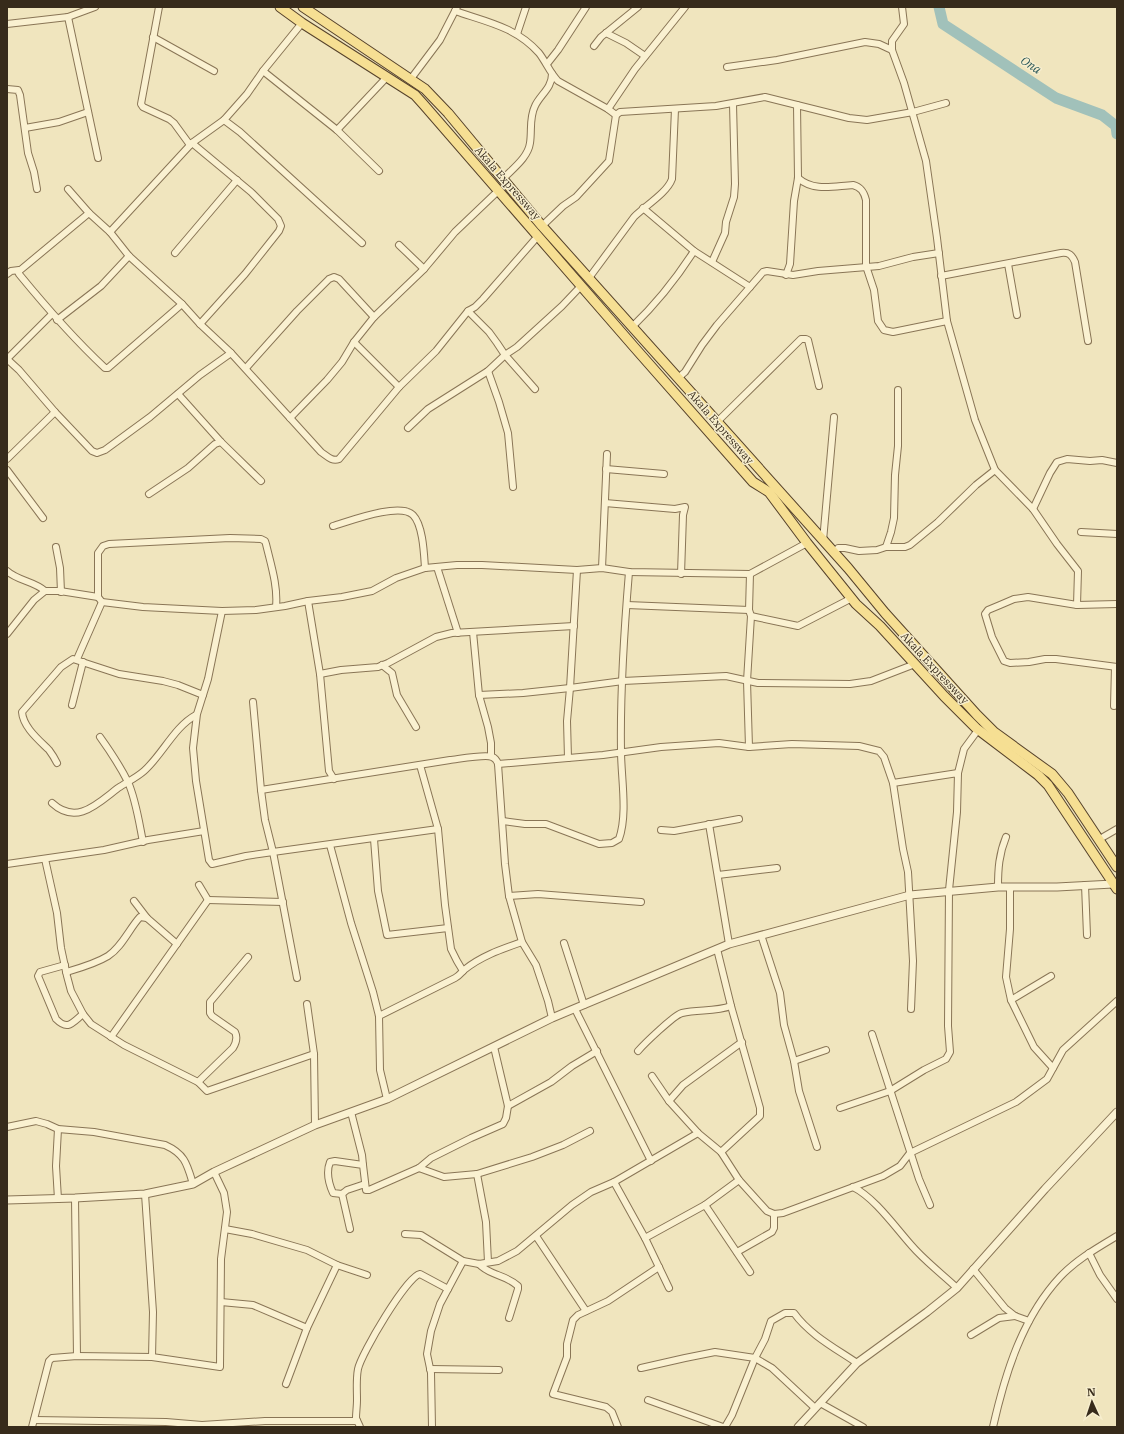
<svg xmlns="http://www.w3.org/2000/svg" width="1124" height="1434" viewBox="0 0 1124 1434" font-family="'IBM Plex Serif',serif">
  <rect width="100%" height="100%" fill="#f0e5be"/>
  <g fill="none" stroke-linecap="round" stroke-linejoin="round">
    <path stroke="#a1c1ba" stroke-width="11" d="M939,7l4,17 113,74 46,17 14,11 1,8"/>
    <defs>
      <g id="minor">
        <path d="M159,7l-18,97 2,3 26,12 5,4 16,22"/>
        <path d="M902,7l2,17 -12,17v9l12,33 22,78 11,77 10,83 28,99 20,50 38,39 24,35 21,27 -1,34"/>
        <path d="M455,11c32,11 61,16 84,42 7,9 11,20 19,28l50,28 8,6 4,-3 96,-6 49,-9 84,21 18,2 46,-8 33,-9"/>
        <path d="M68,17l30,141"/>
        <path d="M7,24l61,-7 27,-10"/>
        <path d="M606,33l20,10 19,13"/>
        <path d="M517,34l9,-27"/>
        <path d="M153,37l61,34"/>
        <path d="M594,46l7,-9 37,-30"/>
        <path d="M547,64l11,-14 28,-43"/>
        <path d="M727,67l50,-7 88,-18 14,2 13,6"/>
        <path d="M263,71l74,59 42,41"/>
        <path d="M410,80l30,-40 17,-33"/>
        <path d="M7,89l11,1 2,5 8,58 6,19 3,17"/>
        <path d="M608,109l27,-40 50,-62"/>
        <path d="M224,120l16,12 122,111"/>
        <path d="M25,128l34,-6 29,-10"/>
        <path d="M337,130l50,-53"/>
        <path d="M192,143l59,49 27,27 3,7 -2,5 -34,43 -45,50"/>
        <path d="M798,178c16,14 36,8 55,7 8,2 11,7 13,15v66l8,24 4,31 6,9 9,2 54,-11"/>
        <path d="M502,180c10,-11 26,-22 28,-37 2,-13 -1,-25 5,-37 5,-11 17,-18 17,-32"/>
        <path d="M68,189l21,24 21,19 82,-89 32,-23 23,-26 16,-23 39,-48"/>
        <path d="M643,208l51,43 56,36"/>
        <path d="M89,213l-71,59 1,2c27,33 55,65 86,94h3l74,-64"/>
        <path d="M542,226l21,-20 13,-9 33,-36 7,-46"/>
        <path d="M110,232l19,24 53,48 18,20 31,29 90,99c6,4 11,10 18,7l60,-72 37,-36 32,-40 7,-4 8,-8 55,-63"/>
        <path d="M399,245l25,24"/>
        <path d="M175,253l62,-73"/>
        <path d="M712,262l13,-29 1,-11 8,-25 1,-13 -2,-80"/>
        <path d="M1008,264l9,51"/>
        <path d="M7,274l4,-3 8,-1"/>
        <path d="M786,275l4,-11 4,-63 4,-23 -1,-73"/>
        <path d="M941,276l120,-23c8,-1 11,2 14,9l13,79"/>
        <path d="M589,278l45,-61c11,-11 33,-24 38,-38l3,-70"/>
        <path d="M468,311l21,21 8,11 8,12 30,34"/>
        <path d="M57,320l44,-34 28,-30"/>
        <path d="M632,327c24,-23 44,-48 62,-76"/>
        <path d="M354,342l45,45"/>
        <path d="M7,359l12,11 36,42 37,39 5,2 8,-3 45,-33 50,-42 31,-22"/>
        <path d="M7,359l45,-45"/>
        <path d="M246,368l51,-57 32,-32 5,-2 5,2 35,38"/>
        <path d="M488,371l11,31 9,31 5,54"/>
        <path d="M678,378l7,-6 17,-27 15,-20 46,-53 4,-1 26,4 25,-4 61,-5 34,-9 26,-4"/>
        <path d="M178,394l43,48 40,39"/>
        <path d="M290,418l37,-38 15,-18 12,-20 20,-25 50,-48 31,-37 43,-41"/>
        <path d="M717,422l84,-83h5l2,1 11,46"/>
        <path d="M408,428l20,-19 60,-38 17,-16 12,-8 45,-41 19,-20"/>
        <path d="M7,459l48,-47"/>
        <path d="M606,469l58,5"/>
        <path d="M7,470l36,48"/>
        <path d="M149,494l39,-26 27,-24 6,-2"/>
        <path d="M605,503l70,6 10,-2 -2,8 -2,59"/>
        <path d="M1033,509l17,-36 7,-11 10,-3 23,2 12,-1 15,3"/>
        <path d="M333,526c17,-5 67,-24 80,-11 10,10 11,39 12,53"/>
        <path d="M1081,532l36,2"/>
        <path d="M823,541l11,-124"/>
        <path d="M56,547l4,21 1,24"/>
        <path d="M886,547l5,-15 3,-14 1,-43 3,-29v-56"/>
        <path d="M834,553l4,-5h7l14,3 18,-1 9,-3h19l5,-2 28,-23 38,-37 19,-15"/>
        <path d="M437,567l21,66"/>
        <path d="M602,568l5,-114"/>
        <path d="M7,571c11,10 27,10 38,20"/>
        <path d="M750,574l57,-31"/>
        <path d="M98,597v-44l5,-7 6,-2 121,-6 31,1 4,2 1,3c5,21 12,42 10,63"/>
        <path d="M308,601l12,73 9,97 5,8"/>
        <path d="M1117,604l-40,1 -49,-8 -14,2 -14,6 -12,5 -3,4 7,23 12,24 6,2 19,-1 16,-3h11l61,8"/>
        <path d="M627,605l122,5"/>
        <path d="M222,611l-14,68 -11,35 -4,34 3,33 13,79 3,4 34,-8 27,-4 165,-23"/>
        <path d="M751,616l47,10 54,-28"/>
        <path d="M473,632l6,63 9,32 3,16v13"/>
        <path d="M7,634l27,-34 11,-9h15l38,6 4,5 41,5 39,2 40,2 34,-1 29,-4 23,-5 34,-4 30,-6 24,-13 29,-10 32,-3h25l95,5 25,-2 27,4 121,2 -1,36 2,6 -4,65 2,66"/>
        <path d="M77,659l25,-57"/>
        <path d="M382,665l10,8 5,22 19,32"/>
        <path d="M320,674l21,-4 37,-3 10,-4 48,-26 16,-4 122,-7"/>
        <path d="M479,695l44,-2 47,-5 53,-7 103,-5 32,7 92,1 21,-3 44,-17"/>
        <path d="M253,702l8,88 4,30 8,32 24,126"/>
        <path d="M72,705l11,-43"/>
        <path d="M1114,706l1,-39"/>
        <path d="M100,737c10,14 20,29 28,45 8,18 11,40 15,60"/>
        <path d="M568,758l-1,-37 3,-33 7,-118"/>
        <path d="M57,763c-2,-4 -5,-9 -8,-13 -10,-10 -26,-23 -27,-38l39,-45 12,-8 46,15 44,7 15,4 25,10"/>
        <path d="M420,765l18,64 7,76 6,44 6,12 6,10"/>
        <path d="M958,773l6,-24 14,-19"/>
        <path d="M261,790l189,-30c9,-1 36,-6 42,-3 4,1 5,4 6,7"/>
        <path d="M52,803c25,23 46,0 66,-15 9,-6 18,-10 26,-17 19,-17 30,-44 52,-56"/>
        <path d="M503,821l22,3h21l53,20 13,-1 7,-4c9,-25 2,-62 2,-88 -1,-59 3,-119 8,-179"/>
        <path d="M709,824l20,120"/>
        <path d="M661,830l13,1 65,-12"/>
        <path d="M374,839l4,52 9,44 61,-7"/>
        <path d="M1098,840l19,-11"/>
        <path d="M330,845l21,78 22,69 6,24 1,54 7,29"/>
        <path d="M45,859l12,54 4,35 6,28 4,15 12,23 8,10 33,21 74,37 9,9 107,-37"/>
        <path d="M7,864l97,-14 44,-10 56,-9"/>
        <path d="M718,875l59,-7"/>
        <path d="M199,885l9,15"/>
        <path d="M1085,885l2,50"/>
        <path d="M998,887c0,-18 1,-33 8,-50"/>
        <path d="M1010,887v42l-4,48 5,23"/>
        <path d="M509,896l29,-2 103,8"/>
        <path d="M208,900l75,2"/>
        <path d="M134,901l13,17"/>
        <path d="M761,935l19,58 4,32 10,36 5,30 18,56"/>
        <path d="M564,943l20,62"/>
        <path d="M717,949l14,57 29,102v8l-39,36"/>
        <path d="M65,965l-25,7 -2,4 18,43c12,12 16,4 27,-5"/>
        <path d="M66,972c14,-4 29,-8 42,-16 14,-9 21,-27 32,-39l7,1 30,26"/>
        <path d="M1051,976l-40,24 23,47 19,21"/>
        <path d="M307,1004l7,50 1,71"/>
        <path d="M575,1009l76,152"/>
        <path d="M379,1016l76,-38c4,-2 6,-5 9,-8 17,-14 38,-21 58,-28"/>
        <path d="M552,1018l-4,-17 -12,-36 -14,-23 -13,-46 -4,-32 -7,-100 105,-9 58,-8 58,-4 30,4 43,-3 67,2 20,5 5,6 9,26 10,66 5,23 5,89 -2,48"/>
        <path d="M872,1034l47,145 11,26"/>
        <path d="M111,1037l97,-137"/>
        <path d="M742,1042l-59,43 -14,16 29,32 23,19 18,28 28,31 7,3 9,-1 100,-37 17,-10 10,-13 106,-51 31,-23 16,-29 54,-49"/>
        <path d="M638,1051c6,-7 36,-36 44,-38 16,-4 33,-1 49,-7"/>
        <path d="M794,1061l32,-11"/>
        <path d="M652,1076l17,25"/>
        <path d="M198,1082l35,-34c3,-5 5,-10 2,-16l-23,-16 -2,-3v-11l38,-45"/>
        <path d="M508,1106l43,-24 21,-16 25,-15"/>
        <path d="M840,1108l50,-17 34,-21 22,-11 4,-7 -2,-26 1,-136 8,-78 1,-39 -65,10"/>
        <path d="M351,1112l11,43 1,10"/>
        <path d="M7,1127l29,-6 11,3 11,5 36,3 71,13c20,9 22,19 28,39"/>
        <path d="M419,1168l25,9 33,-3 55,-17 31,-12 27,-14"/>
        <path d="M477,1174l9,48 2,40"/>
        <path d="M614,1182l31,56 24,50"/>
        <path d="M365,1184l-18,6 -5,4 -9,-1c-4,-9 -7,-21 -3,-31l5,-1 28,4 3,25h3l50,-22 12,-10 40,-20 32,-14 3,-6 2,-12 -14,-59"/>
        <path d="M853,1187c22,11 42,40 59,59 13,15 30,28 45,42"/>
        <path d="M145,1194l8,118 -1,45"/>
        <path d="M342,1194l8,35"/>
        <path d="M75,1198l2,158"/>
        <path d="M58,1199l-2,-33 2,-37"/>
        <path d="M705,1205l45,67"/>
        <path d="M225,1229l27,5 55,16 30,15 30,10"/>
        <path d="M405,1234l16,1 42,26 16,3 19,-3 19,-10 55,-46 19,-13 23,-10 84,-49"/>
        <path d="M536,1236l50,75"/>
        <path d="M645,1238l60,-33 34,-25"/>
        <path d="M737,1252l35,-20 2,-4v-14"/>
        <path d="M1089,1253l11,22 17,24"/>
        <path d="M479,1264c11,12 26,10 39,22v3l-9,29"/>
        <path d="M973,1269l32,39 10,8 14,5"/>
        <path d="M221,1302l32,3 54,23"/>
        <path d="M971,1335l28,-17 16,-2"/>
        <path d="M641,1368l44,-10 30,-6 40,6 17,10 43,40"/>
        <path d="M430,1369l69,1"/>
        <path d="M286,1384l21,-56 30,-63"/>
        <path d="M648,1400l75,27"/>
        <path d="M820,1403l43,24"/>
        <path d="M34,1420l132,2 36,3 63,-4h92"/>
        <path d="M32,1427l17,-66 3,-3 25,-2 75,1 68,10 1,-108 6,-47 -3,-19 -10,-21"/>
        <path d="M360,1427c-1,-3 -3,-6 -4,-9 0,-5 1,-12 1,-18 0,-10 -1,-21 1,-31 3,-15 49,-93 62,-95l28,15"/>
        <path d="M432,1427l-1,-54 -4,-19 4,-23 9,-27 23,-43"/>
        <path d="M618,1427l-6,-15 -6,-5 -53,-13 14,-37v-13l6,-24 5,-5 30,-14 51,-34"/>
        <path d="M725,1427l7,-12 23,-57 10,-19 6,-18 14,-8h9c16,22 41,35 63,50"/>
        <path d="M993,1427c12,-53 29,-109 67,-150 16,-17 37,-29 57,-41"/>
      </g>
      <g id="tertiary">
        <path d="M7,1200l68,-2 70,-4 48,-10 21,-12 101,-47 72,-26 165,-81 177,-74 181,-49 88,-8h59l56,-3"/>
        <path d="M798,1427l59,-64 70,-51 30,-24 88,-99 72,-77"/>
      </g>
      <g id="primary">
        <path d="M280,7l22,16 113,72 9,10 211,243 118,134 16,10 38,51 49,61 24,22 64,70 32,32 62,47 10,10 69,104"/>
        <path d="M303,7l122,82 23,24 94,113 306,342 37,45 92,102 17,17 58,42 16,19 49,74"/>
      </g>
    </defs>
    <use href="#minor" stroke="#897556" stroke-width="8"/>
    <use href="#tertiary" stroke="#897556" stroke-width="9"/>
    <use href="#primary" stroke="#56422b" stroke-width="11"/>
    <use href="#minor" stroke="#faf1d1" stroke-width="6"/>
    <use href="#tertiary" stroke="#faf1d1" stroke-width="7"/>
    <use href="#primary" stroke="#f6df93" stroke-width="9"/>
  </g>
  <g text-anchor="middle" stroke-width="3" stroke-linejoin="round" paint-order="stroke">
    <g font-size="11" fill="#372b1b" stroke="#f7eece">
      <text transform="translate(508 183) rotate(49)" y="4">Akala Expressway</text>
      <text transform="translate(721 427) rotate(49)" y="4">Akala Expressway</text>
      <text transform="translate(935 668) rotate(47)" y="4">Akala Expressway</text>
    </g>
    <g font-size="12" font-style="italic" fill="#2a5758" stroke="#f7eece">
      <text transform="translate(1031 65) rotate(33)" y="4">Ona</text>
    </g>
  </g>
  <rect width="1124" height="1434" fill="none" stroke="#372b1b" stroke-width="16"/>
  <g transform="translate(1092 1402) rotate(357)" stroke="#f7eece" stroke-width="3" paint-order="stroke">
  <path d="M0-3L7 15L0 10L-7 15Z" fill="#372b1b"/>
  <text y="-6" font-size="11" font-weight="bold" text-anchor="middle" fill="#372b1b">N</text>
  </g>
</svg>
